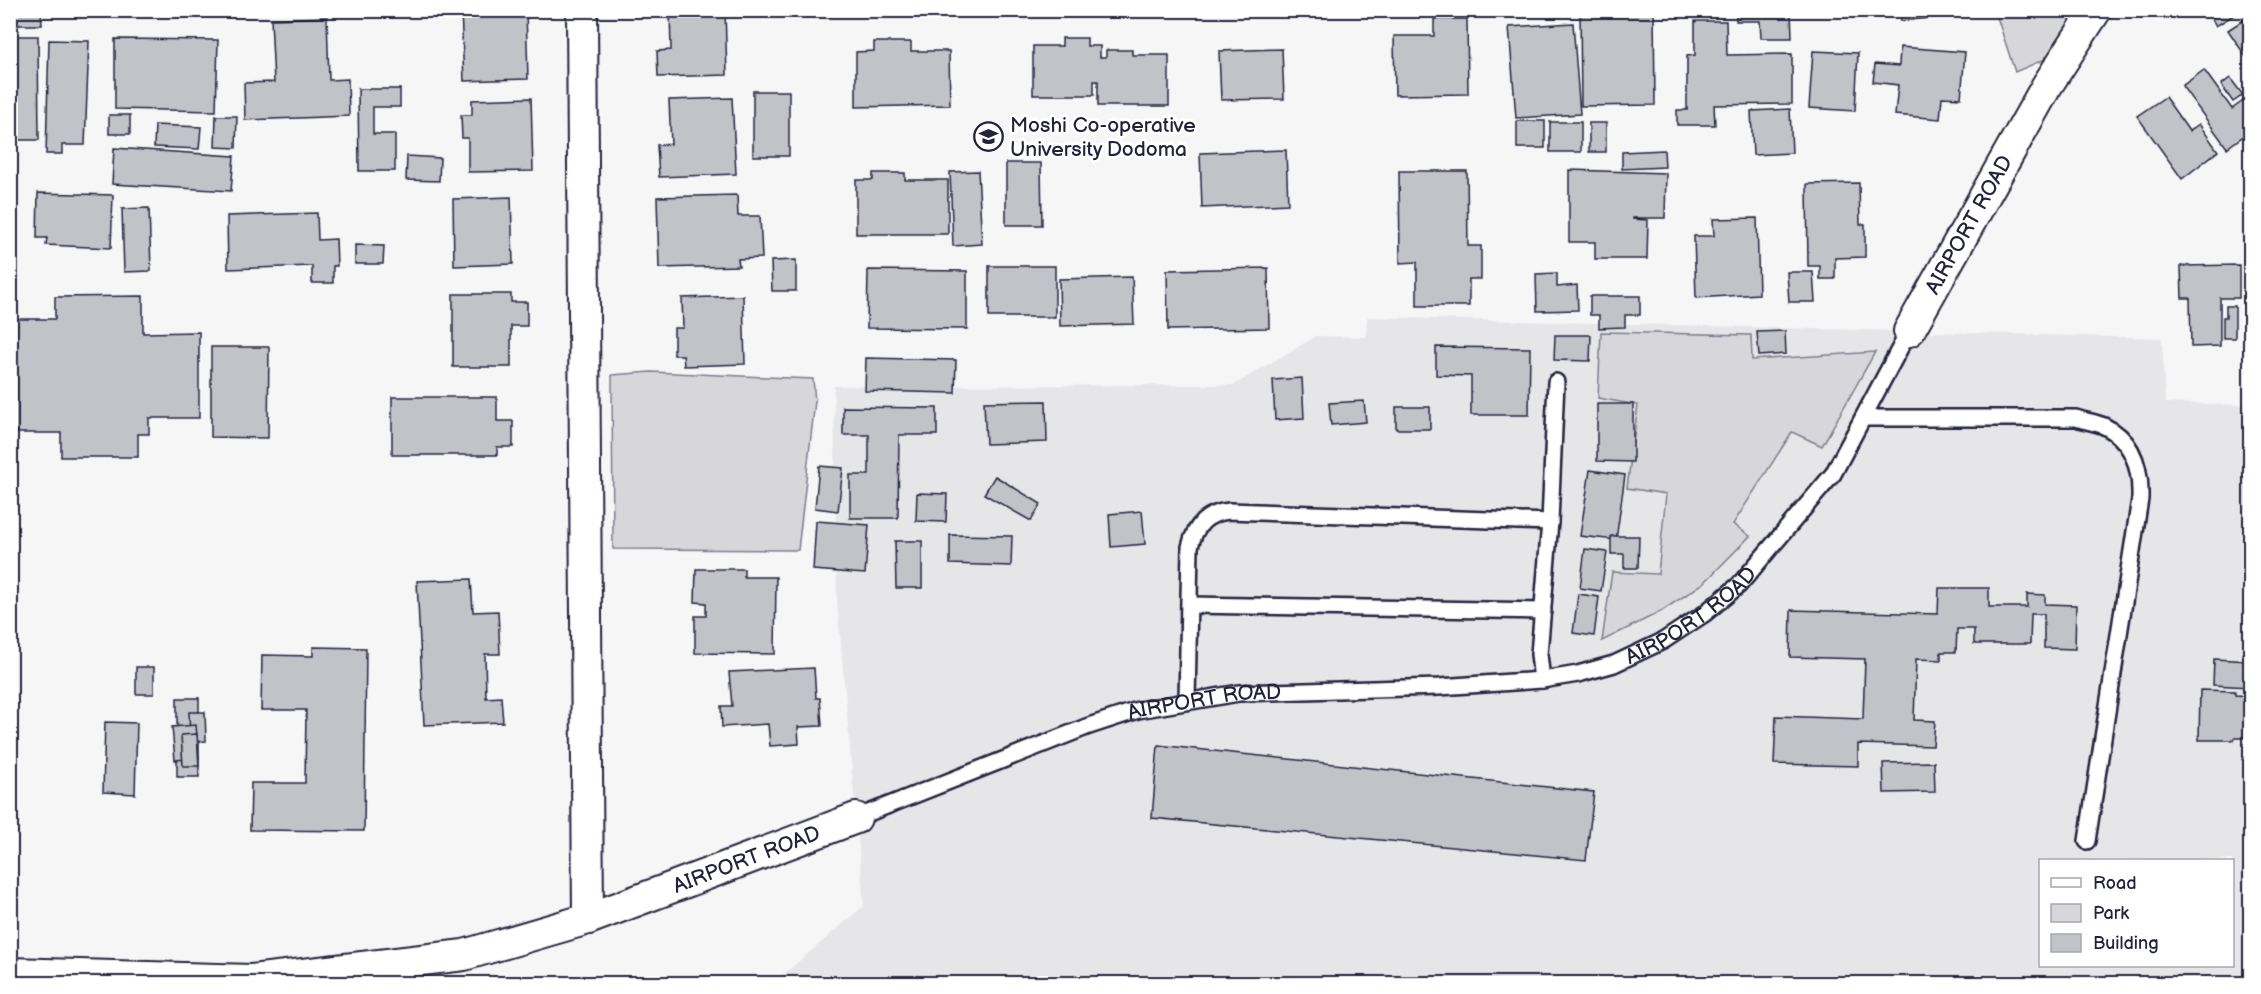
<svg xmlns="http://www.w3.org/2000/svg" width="2261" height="994" viewBox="0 0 2261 994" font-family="'Balsamiq Sans',sans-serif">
  <rect width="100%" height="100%" fill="#f6f6f7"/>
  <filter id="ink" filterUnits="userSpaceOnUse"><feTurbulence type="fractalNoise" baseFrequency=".0167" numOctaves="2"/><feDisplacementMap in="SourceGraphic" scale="12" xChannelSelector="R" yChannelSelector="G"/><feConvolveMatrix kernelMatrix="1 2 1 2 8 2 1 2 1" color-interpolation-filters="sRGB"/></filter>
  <g filter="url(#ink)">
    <path fill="#e6e6e9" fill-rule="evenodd" d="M1367,317l795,21 3,65 85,2v578l-1478,1 92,-78 -27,-305 -3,-215 400,-1 82,-49 50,1zM2040,860h192v106h-192z"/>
    <g fill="#d7d7db" stroke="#7c7c8b" stroke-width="1.5">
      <path d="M1995,11h85l-30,46 -35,15z"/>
      <path d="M1601,332l150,3 1,25 123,-8 -53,94 -30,-14 -59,92 17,12 -46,47 -44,29 -58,29 10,-69 46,2 8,-80 -39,-6 11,-83 -40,-7z"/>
      <path d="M651,372l162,7 2,22 -17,149 -185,-1 -1,-174z"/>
    </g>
    <g fill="#c2c2c9" stroke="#22223b" stroke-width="1.5">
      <path d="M14,10h27l1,15h-28z"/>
      <path d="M461,10h65l2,69 -64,2z"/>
      <path d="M670,10h55l2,65 -69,2 -1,-26 14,-1z"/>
      <path d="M1580,10h74l1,95 -74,1z"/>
      <path d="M1736,10h55l1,28h-31l-1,-17h-24z"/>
      <path d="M1900,10h37l1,7 -37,4z"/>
      <path d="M2207,10h35l-26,16z"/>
      <path d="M327,17l2,63 19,-1 1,37 -104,4 -1,-37 30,-1 -3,-63z"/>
      <path d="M2248,17l2,3v43l-22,-33z"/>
      <path d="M1434,19h33l1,75 -73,1 -1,-59h40z"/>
      <path d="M1695,21h31l1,34 65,-1v50l-78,1 1,20h-38v-15h10v-54l8,-1z"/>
      <path d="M1573,23l7,91 -64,4 -7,-91z"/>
      <path d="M14,36h24l1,104h-25z"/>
      <path d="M1062,38h25v8h13v11h6v-7h26v5h37v51h-71v-25h-4v14h-61v-49h29z"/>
      <path d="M115,39l103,1 -2,71 -101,-2z"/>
      <path d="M49,40l40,1 -4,104h-23v9h-16z"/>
      <path d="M874,42h37v9h38l1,54 -94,2v-55l18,-1z"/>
      <path d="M1900,47l65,5 -4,46 -19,-1 -2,22 -45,-4 3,-30 -25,-3 2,-18 24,2z"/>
      <path d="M1282,49l2,50 -63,1 -2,-49z"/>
      <path d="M1813,51l45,2 -3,58 -46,-3z"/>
      <path d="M2204,70l28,39 11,-8 7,11v19l-23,17 -45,-62z"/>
      <path d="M2230,78l13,17 -10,7 -12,-17z"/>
      <path d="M358,89h42v18h-27v27h22v37h-36z"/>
      <rect x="753" y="91" width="36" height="65"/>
      <path d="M2165,97l24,34 10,-7 19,27 -36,28 -45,-63z"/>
      <path d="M531,98l2,73 -65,1v-34h-6l-1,-23h11v-15z"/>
      <path d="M732,98l4,76 -77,3 -2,-32 14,-1 -2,-44z"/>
      <path d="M1790,109l2,44 -39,2 -2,-44z"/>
      <rect x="109" y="115" width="21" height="19"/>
      <path d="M216,116h21l-1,32 -21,-1z"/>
      <rect x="1517" y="121" width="28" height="27"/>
      <rect x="1550" y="122" width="31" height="30"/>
      <rect x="1589" y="123" width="17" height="29"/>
      <path d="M155,125l46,2 -2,22 -45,-2z"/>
      <path d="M114,148l120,8 -3,35 -119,-7z"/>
      <path d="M1286,150l2,54 -86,4 -2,-55z"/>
      <path d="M1664,150l1,17 -43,2v-17z"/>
      <path d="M407,156l33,2 -1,23 -33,-1z"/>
      <path d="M1006,163h35l1,62h-36z"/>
      <path d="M1569,170l97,3 -1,45h-32v1l15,1 -1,39h-52v-17h-26z"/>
      <path d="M978,171l4,73 -29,2 -3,-74z"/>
      <path d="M1399,171h68l1,75h13v33h-12v27h-52v-44l-17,1z"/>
      <path d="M873,173h32v7h43v54h-92v-54h17z"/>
      <path d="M1859,183l1,41h5v33l-30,1v21h-15v-13h-12l-1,-82z"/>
      <path d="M38,193l75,2 -2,53 -65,-3 1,-7h-10z"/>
      <path d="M737,195l1,21h22l2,42 -24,1 1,7 -80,2 -2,-71z"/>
      <path d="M511,197l2,67 -59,2 -1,-67z"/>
      <path d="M149,208l2,63 -27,1 -2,-63z"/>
      <path d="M317,213l1,27 18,-1 1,27h-4v17h-21v-17l-84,3 -1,-53z"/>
      <path d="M1757,218l2,76 -63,4 -2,-62h20l-1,-17z"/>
      <path d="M355,245l29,1 -1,18h-28z"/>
      <path d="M2247,258h3v78h-5z"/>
      <path d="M796,260v31h-24l-1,-30z"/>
      <path d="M2239,265v33h-19v48l-29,1 -1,-49h-8l-1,-32z"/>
      <rect x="989" y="266" width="66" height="51"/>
      <path d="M1268,268l1,60 -101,2 -1,-60z"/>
      <path d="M868,270l99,1v58l-100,-1z"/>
      <path d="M1787,272h26l2,30h-26z"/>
      <path d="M1557,273v14l20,-2 1,25 -41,1 -1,-37z"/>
      <path d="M1132,277l2,47 -74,2 -1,-47z"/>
      <path d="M453,294h58v8h16v24h-16v41h-58z"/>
      <path d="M143,296v37l56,-1v86h-50v16h-11v23h-77v-24h-48v-16h-3v-85h5v-13h40v-22z"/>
      <path d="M743,296l2,68 -61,2 -1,-11h-9v-27h9l-1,-30z"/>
      <path d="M1590,296h50v19h-15v12l-26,1v-13h-9z"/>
      <path d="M2226,306h9v32h-12v-21h3z"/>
      <path d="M1785,331l1,23 -27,2 -2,-24z"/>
      <path d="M1555,335h36l-1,26 -36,-1z"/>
      <path d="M211,347h58l-1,91 -57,-1z"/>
      <path d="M1436,347l94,1 -1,67h-58v-39l-35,-1z"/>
      <path d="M866,358l90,2 -1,33 -90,-2z"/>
      <path d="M1302,378l2,40 -29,2 -2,-40z"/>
      <path d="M392,397h105v24h16v26h-16v8h-105z"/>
      <path d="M1046,401l1,41 -61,2 -2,-42z"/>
      <path d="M1364,401l2,21 -35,3 -2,-22z"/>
      <path d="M1597,404h36v58l-36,-1z"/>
      <path d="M843,407l94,1v27h-38l-1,83h-48v-43h19v-40h-26z"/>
      <rect x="1396" y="407" width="34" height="22"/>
      <path d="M819,466l24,2 -5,43 -23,-3z"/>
      <path d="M1590,470l35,5 -9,65 -36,-4z"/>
      <path d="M995,476l46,28 -10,17 -47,-27z"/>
      <path d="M917,493l30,1 -1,28 -30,-1z"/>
      <path d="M1142,511l3,33 -34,3 -2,-33z"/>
      <path d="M816,521l53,4 -4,49 -52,-4z"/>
      <path d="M950,535l62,1 -1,30 -61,-2z"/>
      <path d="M1611,536h28l-1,32h-14v-14h-13z"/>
      <path d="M895,541h27v47h-26z"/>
      <path d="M1585,549l22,3 -6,39 -21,-3z"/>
      <path d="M696,569h48v8h32l-1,77 -80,-1v-37h11v-13l-11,-1z"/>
      <path d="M471,579l2,33 25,-1 2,43h-15l1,44 15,-1 2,25 -79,3 -7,-144z"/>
      <path d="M1939,588h50v19h38v-13l18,1v9l31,1 -1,44 -31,-1v-34h-13l-1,30h-56v-15h-17l-1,23h-15v8l-25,-1 -2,61 21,1 -2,25 -75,-2v22l-84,-2 2,-48 87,3 2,-60 -75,-2 1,-47 147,4z"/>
      <path d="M1578,594l21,3 -5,39 -21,-3z"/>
      <path d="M313,647l53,1 -2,183 -114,-1 1,-47h54l1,-73h-45l1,-55 51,1z"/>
      <path d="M2214,659l36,2v26l-37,-2z"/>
      <rect x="136" y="667" width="18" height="27"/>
      <path d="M814,668l2,30h4l2,28 -24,1 1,17 -29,2 -2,-22 -46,3 -1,-21h11l-3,-34z"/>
      <path d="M2200,690l35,1v4l15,1 -1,42h-14l-1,2h-35z"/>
      <rect x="177" y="698" width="22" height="79"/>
      <path d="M189,712h16l1,29 -16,1z"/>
      <path d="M105,722l32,1 -2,71 -32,-2z"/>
      <path d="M196,725l3,33 -24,2 -3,-33z"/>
      <path d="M197,734l2,32h-16l-2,-31z"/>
      <path d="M1158,745l436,47 -8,68 -434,-42z"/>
      <path d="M1934,762l1,30 -51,1 -1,-30z"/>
    </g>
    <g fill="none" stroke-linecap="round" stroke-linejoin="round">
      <defs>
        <g id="service">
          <path d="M1863,418h213c8,3 19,4 28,8 30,14 37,43 36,73l-53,342"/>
          <path d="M1550,522l6,-140"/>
          <path d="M1190,605l353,6"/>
          <path d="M1187,701l3,-154c5,-22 17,-34 39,-36l321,11 -11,132 3,26"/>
          <path id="s1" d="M856,818l233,-92 49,-16 101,-17 200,-6 103,-7 36,-6 36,-10 49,-23 41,-27 35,-29 94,-111 76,-143"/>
        </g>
        <g id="minor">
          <path d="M582,10l6,909"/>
          <path id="s2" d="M1909,331l137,-244 50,-77"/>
          <path id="s3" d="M10,973l242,7 212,-25 124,-36 268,-101"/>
        </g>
      </defs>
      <use href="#service" stroke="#22223b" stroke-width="20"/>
      <use href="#minor" stroke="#22223b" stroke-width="34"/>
      <use href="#service" stroke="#fff" stroke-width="15"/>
      <use href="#minor" stroke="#fff" stroke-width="30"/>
    </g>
  </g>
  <defs>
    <symbol id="university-ring" viewBox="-11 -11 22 22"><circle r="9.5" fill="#fff" stroke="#22223b" stroke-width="1.5"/><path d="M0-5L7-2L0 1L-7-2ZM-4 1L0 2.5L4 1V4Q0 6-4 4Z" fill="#22223b"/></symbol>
  </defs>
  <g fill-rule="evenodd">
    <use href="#university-ring" x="972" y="120" width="33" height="33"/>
  </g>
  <g text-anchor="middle" stroke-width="6" stroke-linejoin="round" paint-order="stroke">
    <g font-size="21" fill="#22223b" stroke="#fff" text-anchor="start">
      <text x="1010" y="132">Moshi Co-operative<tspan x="1010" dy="24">University Dodoma</tspan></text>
    </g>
    <g font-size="21" fill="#22223b" stroke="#fff">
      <text dy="7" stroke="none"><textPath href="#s2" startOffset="122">AIRPORT ROAD</textPath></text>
      <text dy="7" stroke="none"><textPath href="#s1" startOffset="873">AIRPORT ROAD</textPath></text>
      <text dy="7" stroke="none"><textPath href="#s1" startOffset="369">AIRPORT ROAD</textPath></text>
      <text dy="7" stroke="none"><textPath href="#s3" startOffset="754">AIRPORT ROAD</textPath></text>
    </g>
  </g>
  <rect width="2261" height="994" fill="none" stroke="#fff" stroke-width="36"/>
  <rect x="18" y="18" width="2225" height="958" fill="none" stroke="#22223b" stroke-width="2" filter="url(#ink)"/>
  <rect x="2039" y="859" width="195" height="108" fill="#ffffff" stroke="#a7a7b1" stroke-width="1.5"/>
  <rect x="2051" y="878" width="30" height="9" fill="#ffffff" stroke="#a7a7b1" stroke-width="1.5"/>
  <text x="2093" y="889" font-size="18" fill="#22223b">Road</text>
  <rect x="2051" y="904" width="30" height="18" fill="#d7d7db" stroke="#a7a7b1" stroke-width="1.5"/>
  <text x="2093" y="919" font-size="18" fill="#22223b">Park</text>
  <rect x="2051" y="934" width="30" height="18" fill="#c2c2c9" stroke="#a7a7b1" stroke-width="1.5"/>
  <text x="2093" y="949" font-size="18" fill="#22223b">Building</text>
</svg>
